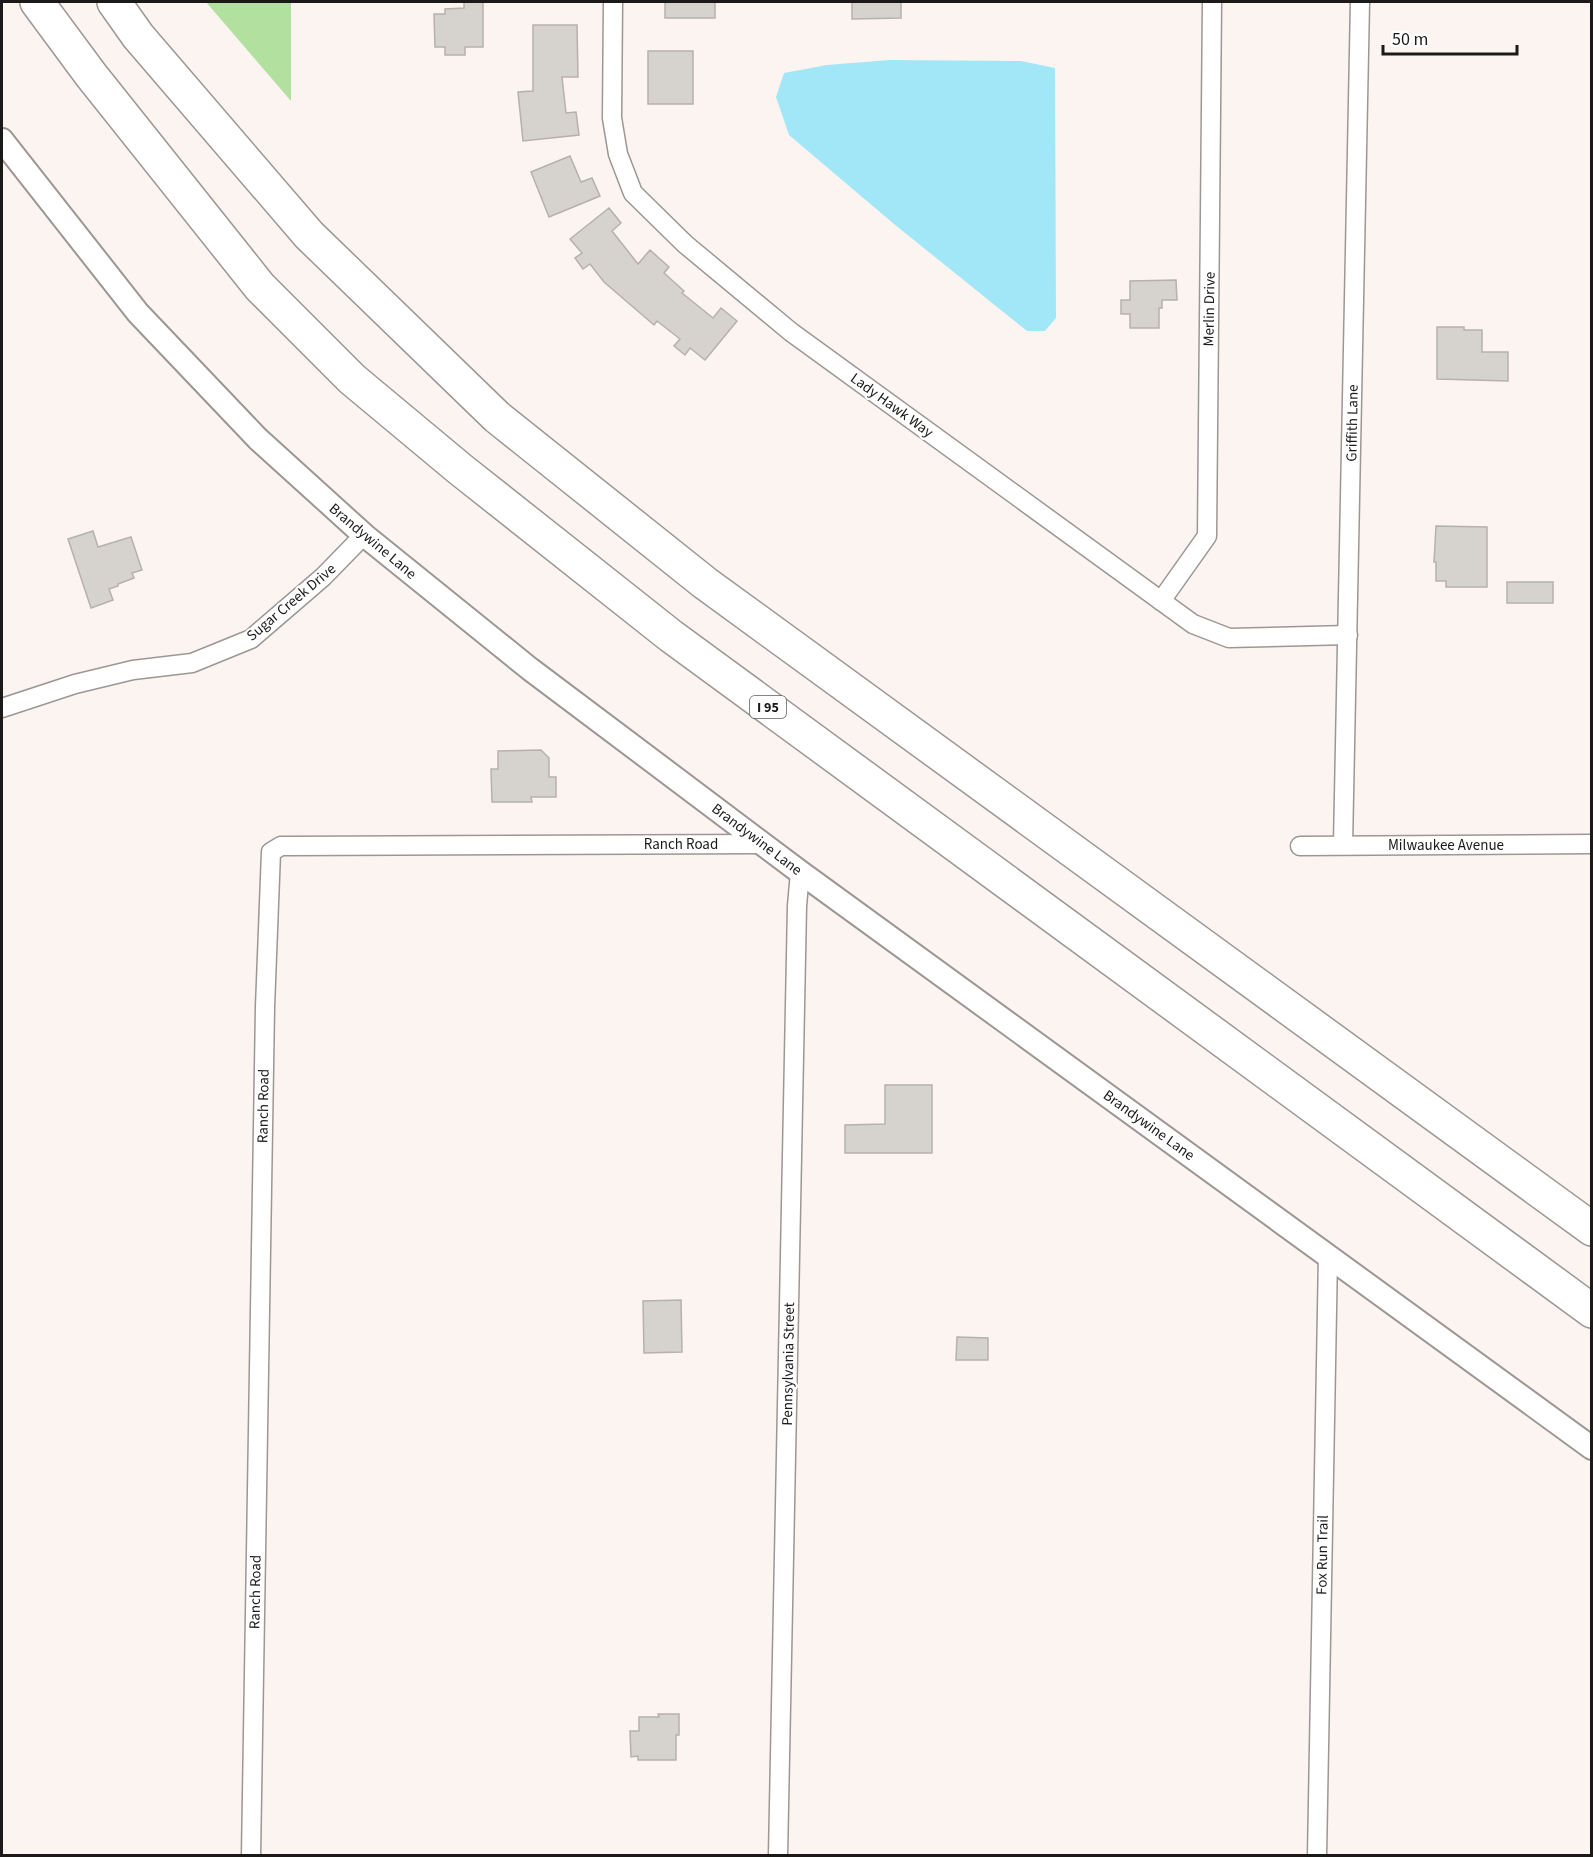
<svg xmlns="http://www.w3.org/2000/svg" width="1593" height="1857" viewBox="0 0 1593 1857" font-family="'Source Sans 3',sans-serif">
  <rect width="100%" height="100%" fill="#fbf4f1"/>
  <path fill="#b1e09f" d="M206,2h85v99z"/>
  <path fill="#a2e7f7" d="M889,60l132,1 34,7 1,250 -11,13h-18l-133,-107 -105,-89 -13,-38 8,-24 43,-8z"/>
  <g fill="#d6d2cd" stroke="#b6b1ac" stroke-width="1.5">
    <path d="M464,2h19v45h-18v8h-20v-8h-10l-1,-33h11v-5l19,-1z"/>
    <rect x="665" y="2" width="50" height="16"/>
    <path d="M852,2h49v16l-49,1z"/>
    <path d="M533,25h44l1,52h-16l4,36 10,-1 3,23 -56,6 -5,-49 15,-1z"/>
    <rect x="648" y="51" width="45" height="53"/>
    <path d="M570,156l11,26 11,-4 8,18 -51,21 -18,-45z"/>
    <path d="M609,208l12,15 -9,8 26,33 12,-14 19,17 -5,6 20,18 -2,2 31,25 8,-10 16,13 -32,39 -15,-12 -5,7 -11,-9 6,-7 -23,-18 -3,4 -50,-43 -14,-18 -7,5 -8,-11 7,-5 -12,-14z"/>
    <path d="M1176,280l1,20h-15v8h-3v20h-29v-14h-9v-14h9v-19z"/>
    <path d="M1437,327h27v3h18v22h26v29l-71,-2z"/>
    <path d="M1436,526l51,1v60h-41v-6h-10v-19h-2z"/>
    <path d="M93,531l5,16 33,-10 11,33 -10,3 2,5 -16,6v2l-9,3 4,11 -22,8 -23,-69z"/>
    <rect x="1507" y="582" width="46" height="21"/>
    <path d="M541,750l8,8v19h7v20h-25l1,5h-40l-1,-33h7v-18z"/>
    <path d="M885,1085h47v68h-87v-28l40,-1z"/>
    <path d="M681,1300l1,52 -38,1 -1,-52z"/>
    <path d="M957,1337l31,1v22h-32z"/>
    <path d="M658,1714h21v21h-3v25h-38v-4l-7,1 -1,-26h9v-14h20z"/>
  </g>
  <g fill="none" stroke-linecap="round" stroke-linejoin="round">
    <defs>
      <g id="minor">
        <path d="M613,2l-1,116 6,36 15,39 52,51 106,88 402,292 36,14 119,-3"/>
        <path d="M1161,601l46,-65 5,-534"/>
        <path d="M2,708l73,-24 58,-14 59,-7 59,-24 72,-62 41,-42"/>
        <path d="M1343,845l17,-843"/>
        <path d="M1300,846l292,-2"/>
        <path d="M251,1856l14,-849 6,-155 10,-6h9l475,-2"/>
        <path d="M778,1856l19,-950 3,-34"/>
        <path d="M1317,1856l11,-601"/>
      </g>
      <path id="tertiary" d="M2,140l136,173 120,126 106,96 166,134 270,203 792,576"/>
      <g id="motorway">
        <path d="M37,2l54,73 169,212 92,92 108,90 211,167 921,675"/>
        <path d="M114,2l24,34 171,199 188,182 208,166 887,646"/>
      </g>
    </defs>
    <use href="#minor" stroke="#9d9794" stroke-width="21"/>
    <use href="#tertiary" stroke="#9d9794" stroke-width="26"/>
    <use href="#motorway" stroke="#9d9794" stroke-width="36"/>
    <use href="#minor" stroke="#fff" stroke-width="18"/>
    <use href="#tertiary" stroke="#fff" stroke-width="22"/>
    <use href="#motorway" stroke="#fff" stroke-width="33"/>
  </g>
  <g text-anchor="middle" stroke-width="4.5" stroke-linejoin="round" paint-order="stroke">
    <rect fill="#fff" stroke="#605f5e" stroke-width="1.5" x="750" y="696" width="36" height="22" rx="4.5"/>
    <g font-size="14" font-weight="bold" fill="#1c1a19">
      <text x="768" y="712">I 95</text>
    </g>
    <g font-size="15" fill="#1c1a19" stroke="#fff">
      <text transform="translate(1209 309) rotate(-89)" y="5">Merlin Drive</text>
      <text transform="translate(892 405) rotate(36)" y="5">Lady Hawk Way</text>
      <text transform="translate(1352 423) rotate(-89)" y="5">Griffith Lane</text>
      <text transform="translate(373 541) rotate(40)" y="5">Brandywine Lane</text>
      <text transform="translate(291 602) rotate(-40)" y="5">Sugar Creek Drive</text>
      <text transform="translate(757 839) rotate(37)" y="5">Brandywine Lane</text>
      <text x="681" y="849">Ranch Road</text>
      <text x="1446" y="850">Milwaukee Avenue</text>
      <text transform="translate(263 1106) rotate(-89)" y="5">Ranch Road</text>
      <text transform="translate(1149 1125) rotate(36)" y="5">Brandywine Lane</text>
      <text transform="translate(788 1364) rotate(-89)" y="5">Pennsylvania Street</text>
      <text transform="translate(1322 1555) rotate(-89)" y="5">Fox Run Trail</text>
      <text transform="translate(255 1592) rotate(-89)" y="5">Ranch Road</text>
    </g>
  </g>
  <rect width="1593" height="1857" fill="none" stroke="#1c1a19" stroke-width="6"/>
  <path d="M1383 45v9h134v-9" fill="none" stroke="#1c1a19" stroke-width="3"/>
  <text x="1392" y="45" font-size="18" fill="#1c1a19" stroke="#ffffff" stroke-width="4.5" paint-order="stroke">50 m</text>
</svg>
